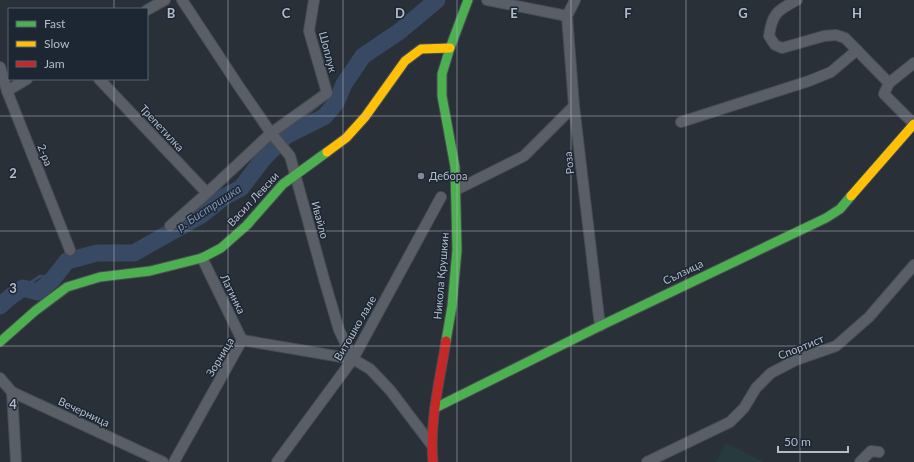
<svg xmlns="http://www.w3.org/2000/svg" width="914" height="462" viewBox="0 0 914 462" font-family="Lato,sans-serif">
  <rect width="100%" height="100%" fill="#2a3038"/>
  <path fill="#273a3e" d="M726,443l38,19h-48z"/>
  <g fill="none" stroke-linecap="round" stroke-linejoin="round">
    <g stroke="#384963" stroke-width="3">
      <path d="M286,136l20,-21 38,-31"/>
      <path d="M23,288l17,-12 13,3"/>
    </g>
    <path stroke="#384963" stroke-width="17" d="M0,306l10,-9 13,-9 15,4 15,-13 14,-18 30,-8h37l69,-39 21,-17 17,-9 22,-29 23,-23 38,-19 12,-14 8,-19 19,-28 37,-25 37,-31"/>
    <defs>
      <g id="street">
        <path d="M182,0l58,88 31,45 19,23 34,123 15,51 14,29 17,10 20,21 41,54"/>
        <path d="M487,0l80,16"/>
        <path d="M575,0l-8,16 7,90 26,220"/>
        <path d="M797,0c-19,10 -25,13 -28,36l6,9 7,3 42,-12 12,-1 9,3 44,45"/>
        <path d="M147,10l18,-10"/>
        <path d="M0,67l7,24 63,159"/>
        <path d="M99,79l108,114"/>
        <path d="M7,91l20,-12"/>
        <path d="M681,122l128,-41 22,-9 26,-22"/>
        <path d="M914,124l-30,-30 5,-11 25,-20"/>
        <path d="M456,190l68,-34 50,-50"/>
        <path d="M170,226l37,-33 64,-60 56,-40 -18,-62 5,-31"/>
        <path d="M202,258l40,82"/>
        <path d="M242,340l111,19"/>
        <path d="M0,378l12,14 151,70"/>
        <path d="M12,392l4,70"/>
        <path d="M174,462l68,-122"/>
        <path d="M277,462l76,-103 88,-162"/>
        <path d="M647,462l83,-40 14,-14 12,-20 15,-15 25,-13 40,-14 33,-29 45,-52"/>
        <path d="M860,462l11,-11 8,1"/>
      </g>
      <g id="fast">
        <path d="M446,341l6,-35 5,-56 -2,-83 -13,-71v-22l8,-26 18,-48"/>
        <path d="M0,342l35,-31 32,-24 33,-10 50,-6 52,-13 19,-10 26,-23 36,-41 44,-32"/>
        <path d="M435,408l165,-82 226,-108 14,-9 11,-13"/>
      </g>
      <g id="slow">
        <path d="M327,152l19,-14 19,-21 40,-56 16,-12 29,-1"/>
        <path d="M851,196l63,-72"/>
      </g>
      <path id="jam" d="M433,462c-4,-40 7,-82 13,-121"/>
    </defs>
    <use href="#street" stroke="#484c53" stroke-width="12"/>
    <use href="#fast" stroke="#484c53" stroke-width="11"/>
    <use href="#slow" stroke="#484c53" stroke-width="11"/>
    <use href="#jam" stroke="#484c53" stroke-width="11"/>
    <use href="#street" stroke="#5a5e66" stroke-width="10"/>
    <use href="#fast" stroke="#4caf50" stroke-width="9"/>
    <use href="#slow" stroke="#ffc107" stroke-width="9"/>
    <use href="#jam" stroke="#c62828" stroke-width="9"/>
  </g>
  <path fill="none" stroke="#b4bcc9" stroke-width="1" stroke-opacity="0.55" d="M114,0v9M228,0v462M343,0v462M457,0v462M571,0v462M686,0v462M800,0v462M114,79v383M0,116h914M0,231h914M0,346h914"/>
  <circle fill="#848b96" stroke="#1d2633" stroke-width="1.5" cx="421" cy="176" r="4"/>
  <g text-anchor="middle" stroke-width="3" stroke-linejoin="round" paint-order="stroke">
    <g font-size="11" fill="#b4bcc9" stroke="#1d2633">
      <text transform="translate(328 52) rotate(75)" y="4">Шоплук</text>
      <text transform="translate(162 128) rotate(47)" y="4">Трепетилка</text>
      <text transform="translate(45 155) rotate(69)" y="4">2-ра</text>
      <text transform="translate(569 163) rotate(-97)" y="4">Роза</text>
      <text transform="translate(253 199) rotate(-47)" y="4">Васил Левски</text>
      <text transform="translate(320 220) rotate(75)" y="4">Ивайло</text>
      <text transform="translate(683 272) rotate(-26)" y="4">Сълзица</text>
      <text transform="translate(441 276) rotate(-85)" y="4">Никола Крушкин</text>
      <text transform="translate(233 294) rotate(64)" y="4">Латинка</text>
      <text transform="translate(355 328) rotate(-60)" y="4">Витошко лале</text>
      <text transform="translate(801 347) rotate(-22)" y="4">Спортист</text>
      <text transform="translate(220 357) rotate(-59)" y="4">Зорница</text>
      <text transform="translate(84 412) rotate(25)" y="4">Вечерница</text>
    </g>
    <g font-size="11" fill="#b4bcc9" stroke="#1d2633" text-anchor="start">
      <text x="429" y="180">Дебора</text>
    </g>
    <g font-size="12" font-style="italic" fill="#7c92b1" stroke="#1d2633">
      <text transform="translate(209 208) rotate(-33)" y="4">р. Бистришка</text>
    </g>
  </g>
  <g font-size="13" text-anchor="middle" font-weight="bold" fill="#b4bcc9" stroke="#1d2633" stroke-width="3" stroke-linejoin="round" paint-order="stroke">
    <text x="171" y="18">B</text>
    <text x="286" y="18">C</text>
    <text x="400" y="18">D</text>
    <text x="514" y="18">E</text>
    <text x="628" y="18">F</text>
    <text x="743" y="18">G</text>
    <text x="857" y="18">H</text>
    <text x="13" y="178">2</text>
    <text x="13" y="293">3</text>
    <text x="13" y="409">4</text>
  </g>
  <rect x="8" y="8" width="140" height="72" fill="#1d2633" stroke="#59626f"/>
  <rect x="16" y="21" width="20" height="6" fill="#4caf50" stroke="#59626f"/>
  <text x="44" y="28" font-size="12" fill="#b4bcc9">Fast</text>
  <rect x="16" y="41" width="20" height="6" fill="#ffc107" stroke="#59626f"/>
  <text x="44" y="48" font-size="12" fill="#b4bcc9">Slow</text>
  <rect x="16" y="61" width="20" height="6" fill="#c62828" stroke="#59626f"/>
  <text x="44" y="68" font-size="12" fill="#b4bcc9">Jam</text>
  <path d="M778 446v6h70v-6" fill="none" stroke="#b4bcc9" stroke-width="2"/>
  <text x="784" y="446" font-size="12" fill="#b4bcc9" stroke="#1d2633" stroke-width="3" paint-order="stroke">50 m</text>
</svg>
